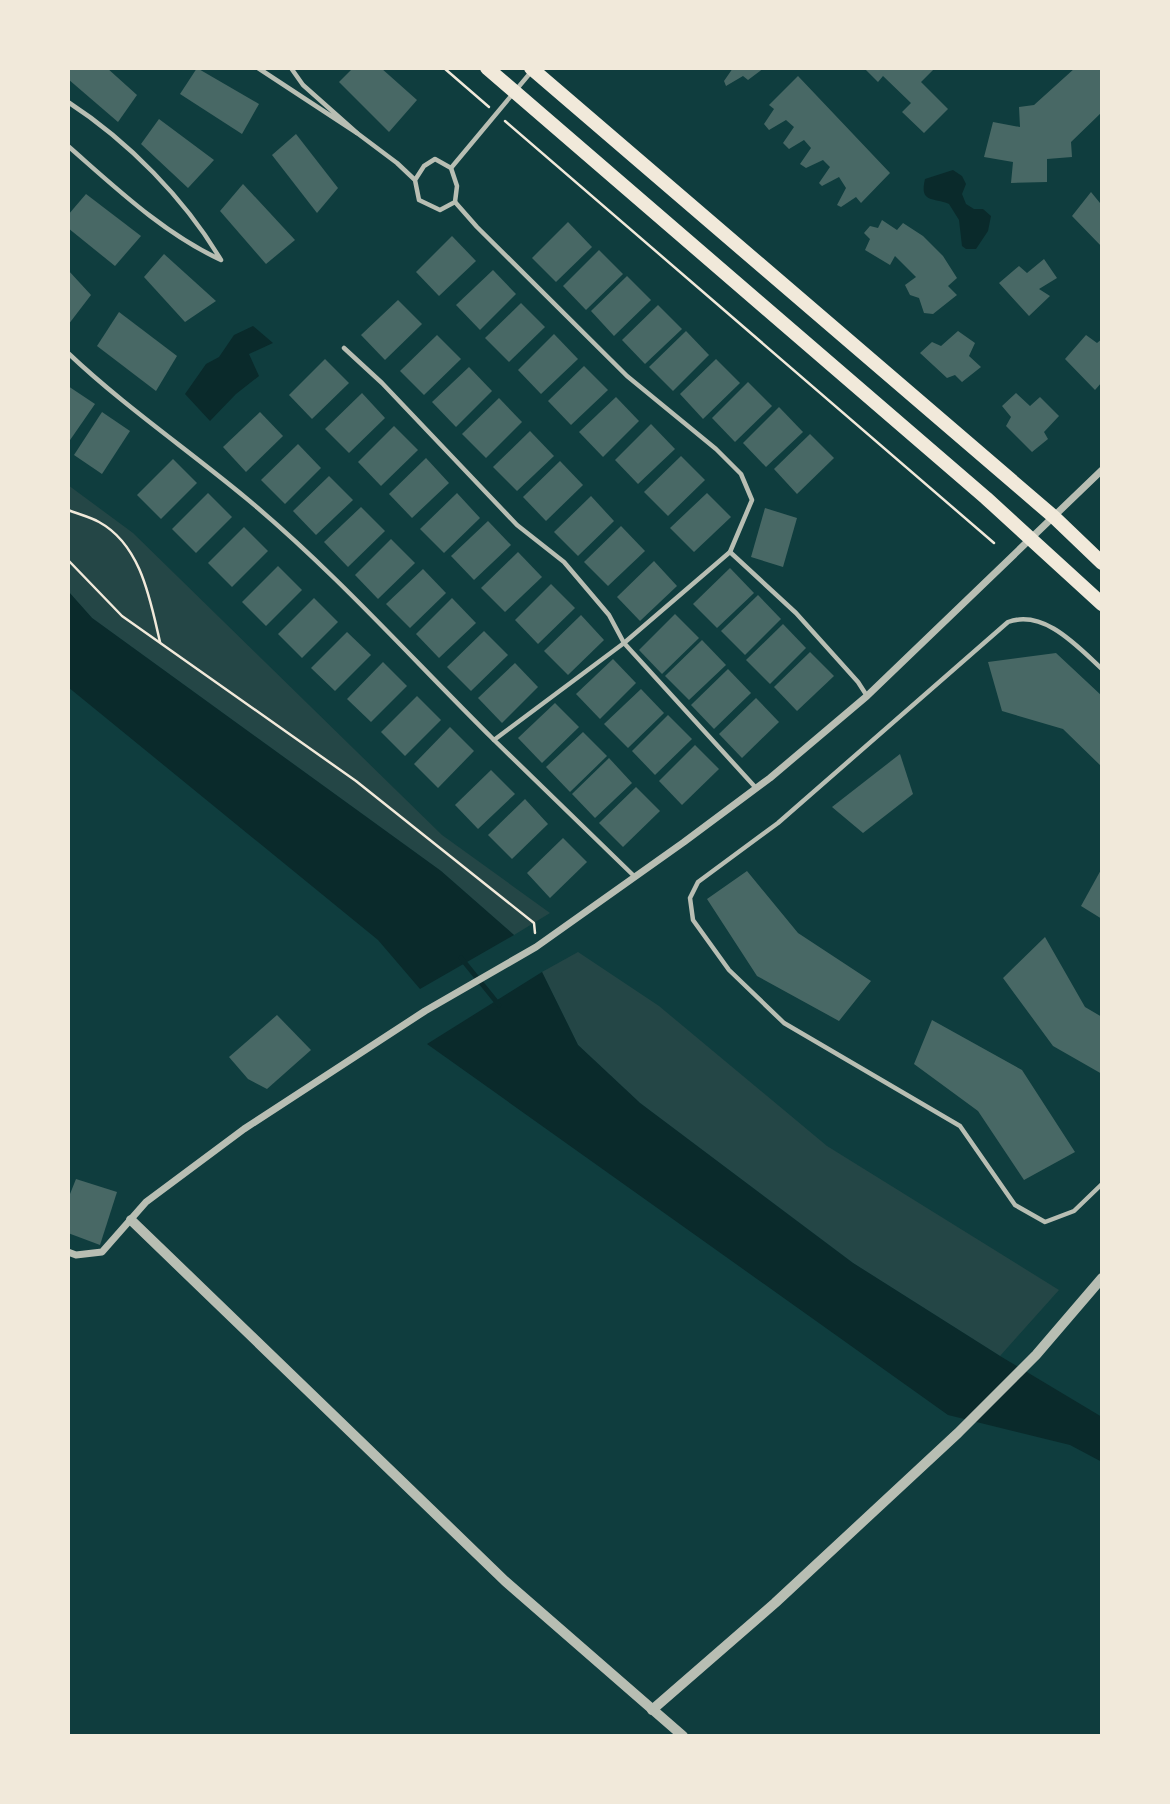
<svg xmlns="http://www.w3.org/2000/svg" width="1170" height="1804" viewBox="0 0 1170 1804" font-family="Poppins,sans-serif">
  <rect width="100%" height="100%" fill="#0f3d3e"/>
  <g fill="#244646">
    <path d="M68,485l65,48 309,302 108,78 -36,22 -73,-64 -349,-253 -24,-27z"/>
    <path d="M578,952l81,54 168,140 232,144 -59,66 -147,-93 -213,-160 -62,-58 -36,-73z"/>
  </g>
  <g fill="#0a2a2b">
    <path d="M953,170l9,6 4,8 -4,10 4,10 8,5h9l8,7 -3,15 -12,18h-10l-4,-3 -3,-26 -10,-16c-15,-7 -30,0 -24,-25z"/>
    <path d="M253,326l20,17 -24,11 10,22 -23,18 -26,27 -25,-27 21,-30 13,-7 15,-22z"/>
    <path d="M68,591l24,27 349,253 73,64 -94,54 -42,-49 -310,-253z"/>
    <path d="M542,972l36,73 62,58 213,160 147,93 102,61v45l-32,-17 -122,-30 -521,-371z"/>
  </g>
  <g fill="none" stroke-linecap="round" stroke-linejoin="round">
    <path stroke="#0a2a2b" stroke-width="5" d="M461,958l38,47"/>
  </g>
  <g fill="#486865">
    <path d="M68,68h39l30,27 -19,27 -50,-43z"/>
    <path d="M197,68l62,36 -17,30 -62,-40z"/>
    <path d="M353,68h28l36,32 -28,32 -50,-50z"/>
    <path d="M733,68h31l-16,12 -5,-4 -17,10 -2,-5z"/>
    <path d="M864,68h71l-14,14 27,27 -24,24 -22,-21 9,-9 -28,-27 -5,6z"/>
    <path d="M1075,68l27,2v42l-31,30 1,15 -25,2v23l-36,1 2,-21 -29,-5 9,-35 27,5 -1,-20 15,-2z"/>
    <path d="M798,76l92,97 -29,30 -5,-6 -15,10 -4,-2 9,-17 -7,-11 -17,9 -3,-3 11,-16 -7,-7 -17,8 -6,-4 11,-16 -7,-8 -15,9 -6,-6 11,-16 -8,-7 -17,10 -5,-6 10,-15 -5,-4z"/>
    <path d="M159,119l55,41 -26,28 -47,-44z"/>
    <path d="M296,134l42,54 -21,25 -45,-58z"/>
    <path d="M243,184l52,56 -29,24 -46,-53z"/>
    <path d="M1091,192l9,11 2,-1v45l-30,-31z"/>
    <path d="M86,194l55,42 -26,30 -47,-38v-13z"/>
    <path d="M882,220l15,10 6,-7 20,13 20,20 14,22 -9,8 9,9 -24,19 -9,-1 -5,-15 -9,-3 -5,-10 11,-8 -21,-21 -5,9 -25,-15 5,-11 -6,-6 6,-7 8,2z"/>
    <path d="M568,222l24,25 -36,35 -24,-24z"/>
    <path d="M452,236l24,25 -37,35 -23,-24z"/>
    <path d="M599,250l24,24 -37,36 -23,-24z"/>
    <path d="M164,254l52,47 -31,21 -41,-45z"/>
    <path d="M1044,259l13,19 -18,11 11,7 -21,20 -30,-33 20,-17 8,7z"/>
    <path d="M68,270l23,25 -23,30z"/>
    <path d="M493,270l23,24 -36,36 -24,-25z"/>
    <path d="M627,276l24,24 -37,36 -23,-25z"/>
    <path d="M398,300l24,24 -37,36 -24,-25z"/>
    <path d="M521,303l24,24 -36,35 -24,-24z"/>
    <path d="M658,305l24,24 -37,35 -23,-24z"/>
    <path d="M119,312l58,44 -21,35 -59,-45z"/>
    <path d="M686,331l23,24 -36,36 -24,-24z"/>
    <path d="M958,331l17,12 -6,13 12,11 -19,15 -7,-7 -8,3 -27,-25 12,-11 9,4z"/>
    <path d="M554,334l24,25 -37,35 -23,-24z"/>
    <path d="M437,335l24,24 -37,36 -24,-24z"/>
    <path d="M1086,335l11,8 5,-4v43l-7,8 -30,-31z"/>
    <path d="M325,359l24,24 -37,36 -23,-24z"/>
    <path d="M716,359l24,24 -37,36 -23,-25z"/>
    <path d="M584,366l24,24 -37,35 -23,-24z"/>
    <path d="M469,367l23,24 -36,36 -24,-25z"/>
    <path d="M748,382l24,24 -37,36 -23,-24z"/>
    <path d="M68,386l27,18 -27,39z"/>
    <path d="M362,393l23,25 -36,35 -24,-24z"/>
    <path d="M1016,393l14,13 10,-9 19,19 -15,16 4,7 -16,13 -26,-26 5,-9 -9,-11z"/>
    <path d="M616,397l23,24 -36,36 -24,-25z"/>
    <path d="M499,398l23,24 -36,36 -24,-24z"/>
    <path d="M779,407l24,25 -37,35 -23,-24z"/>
    <path d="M102,412l28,19 -28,43 -28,-19z"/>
    <path d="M260,412l23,24 -37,36 -23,-25z"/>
    <path d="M651,424l24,25 -37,35 -23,-24z"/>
    <path d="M394,426l24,24 -37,36 -23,-24z"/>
    <path d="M530,431l24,25 -37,35 -24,-24z"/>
    <path d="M810,434l24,24 -37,36 -23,-25z"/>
    <path d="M298,444l23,24 -36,36 -24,-24z"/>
    <path d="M681,456l24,24 -37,36 -24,-24z"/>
    <path d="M426,458l23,25 -37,35 -23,-24z"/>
    <path d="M173,459l24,24 -36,36 -24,-24z"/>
    <path d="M560,461l23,24 -37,36 -23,-24z"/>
    <path d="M329,476l24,24 -37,35 -23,-24z"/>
    <path d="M208,493l24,24 -36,36 -24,-24z"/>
    <path d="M457,493l23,25 -36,35 -24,-24z"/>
    <path d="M707,493l24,24 -37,35 -24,-24z"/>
    <path d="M591,496l23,25 -36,35 -24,-24z"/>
    <path d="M361,507l24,24 -37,36 -24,-25z"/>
    <path d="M765,508l32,10 -14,49 -32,-10z"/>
    <path d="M488,521l23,24 -37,35 -23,-24z"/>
    <path d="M621,526l24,25 -37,35 -24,-24z"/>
    <path d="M244,527l24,24 -36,36 -24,-24z"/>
    <path d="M391,539l24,24 -37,36 -23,-24z"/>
    <path d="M518,552l24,25 -37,35 -24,-24z"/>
    <path d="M654,561l23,25 -37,35 -23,-24z"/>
    <path d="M278,566l24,24 -36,36 -24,-24z"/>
    <path d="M730,568l24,25 -37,35 -24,-24z"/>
    <path d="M423,569l23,24 -36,35 -24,-24z"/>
    <path d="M551,584l24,24 -37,36 -23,-24z"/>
    <path d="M758,595l23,24 -36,36 -24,-24z"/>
    <path d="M314,598l24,24 -36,36 -24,-24z"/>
    <path d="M452,598l24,25 -37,35 -23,-24z"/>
    <path d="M675,614l24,24 -37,36 -23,-24z"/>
    <path d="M581,615l23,25 -36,35 -24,-24z"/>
    <path d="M783,624l23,24 -36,36 -24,-24z"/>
    <path d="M484,631l24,24 -37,36 -24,-24z"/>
    <path d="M347,632l24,23 -36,36 -24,-23z"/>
    <path d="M702,640l24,25 -37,35 -24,-24z"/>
    <path d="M810,652l24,24 -37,35 -23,-24z"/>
    <path d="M1056,653l46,43v71l-39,-38 -61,-18 -14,-49z"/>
    <path d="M613,659l23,24 -36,36 -24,-25z"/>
    <path d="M383,662l24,24 -36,36 -24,-23z"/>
    <path d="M515,663l23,24 -36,36 -24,-25z"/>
    <path d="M728,669l23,24 -37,36 -23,-24z"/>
    <path d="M641,689l23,24 -36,35 -24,-24z"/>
    <path d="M417,696l24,24 -36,36 -24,-24z"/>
    <path d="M756,698l23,24 -37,36 -23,-24z"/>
    <path d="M555,703l24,24 -37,36 -24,-25z"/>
    <path d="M668,715l24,24 -37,36 -23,-24z"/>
    <path d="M450,727l24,24 -36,37 -24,-24z"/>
    <path d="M583,732l24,24 -37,36 -24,-25z"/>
    <path d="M695,745l24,24 -37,36 -23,-24z"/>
    <path d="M900,754l13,40 -50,39 -31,-26z"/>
    <path d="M609,758l23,25 -37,35 -23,-24z"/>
    <path d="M491,770l24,24 -37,35 -23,-24z"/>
    <path d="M636,787l24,24 -37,36 -24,-24z"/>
    <path d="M525,799l23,25 -36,35 -24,-24z"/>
    <path d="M563,838l24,24 -37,36 -23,-25z"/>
    <path d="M1102,868v51l-21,-13z"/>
    <path d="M747,871l51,62 73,48 -32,40 -82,-45 -50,-77z"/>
    <path d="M1045,937l40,70 17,10v57l-49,-28 -50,-68z"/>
    <path d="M277,1015l34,35 -44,39 -19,-10 -19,-22z"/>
    <path d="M932,1020l90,50 53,82 -51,28 -46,-69 -64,-47z"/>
    <path d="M76,1179l41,13 -17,53 -32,-12v-34z"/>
  </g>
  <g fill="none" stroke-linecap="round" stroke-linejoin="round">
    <g stroke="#f1e9da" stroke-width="2.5">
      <path d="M444,68l45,39"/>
      <path d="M505,121l489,422"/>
      <path d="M68,510c10,4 22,7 31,12 42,23 51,77 61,120"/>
      <path d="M68,560l54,56 234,165 178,142 1,10"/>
    </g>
    <g stroke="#b8beb3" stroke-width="4.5">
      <path d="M258,68l99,65 -54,-48 -12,-17"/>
      <path d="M68,102c60,39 117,97 153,158 -58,-27 -105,-72 -153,-114"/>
      <path d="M357,133l40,30 18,17 4,20 21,10 15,-8 2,-16 -6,-18 -16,-9 -11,7 -9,14"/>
      <path d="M451,168l80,-96"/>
      <path d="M344,348l38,35 135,142 47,37 45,53 15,28 132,145"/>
      <path d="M68,353c56,53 119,96 178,145 89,74 166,161 248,242l130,-97 106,-91 22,-52 -11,-26 -25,-25 -89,-73 -150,-149 -22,-25"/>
      <path d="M730,552l66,61 62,69 9,14"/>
      <path d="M1102,669c-25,-23 -58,-60 -94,-47l-230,201 -80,59 -8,16 3,22 36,50 55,53 176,103 55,79 30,17 29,-11 28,-27"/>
      <path d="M494,740l140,136"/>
    </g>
    <path stroke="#b8beb3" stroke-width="7" d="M68,1252l8,3 26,-3 44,-50 98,-73 181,-118 111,-64 148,-105 86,-64 97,-82 235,-226"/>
    <g stroke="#b8beb3" stroke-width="10">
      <path d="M131,1220l374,361 178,155"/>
      <path d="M652,1710l123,-107 183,-170 78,-78 66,-77"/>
    </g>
    <g stroke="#f1e9da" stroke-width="14">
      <path d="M487,68l499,430 116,106"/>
      <path d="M531,68l523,449 48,46"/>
    </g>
  </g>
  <rect width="1170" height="1804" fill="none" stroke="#f1e9da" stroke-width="140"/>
</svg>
